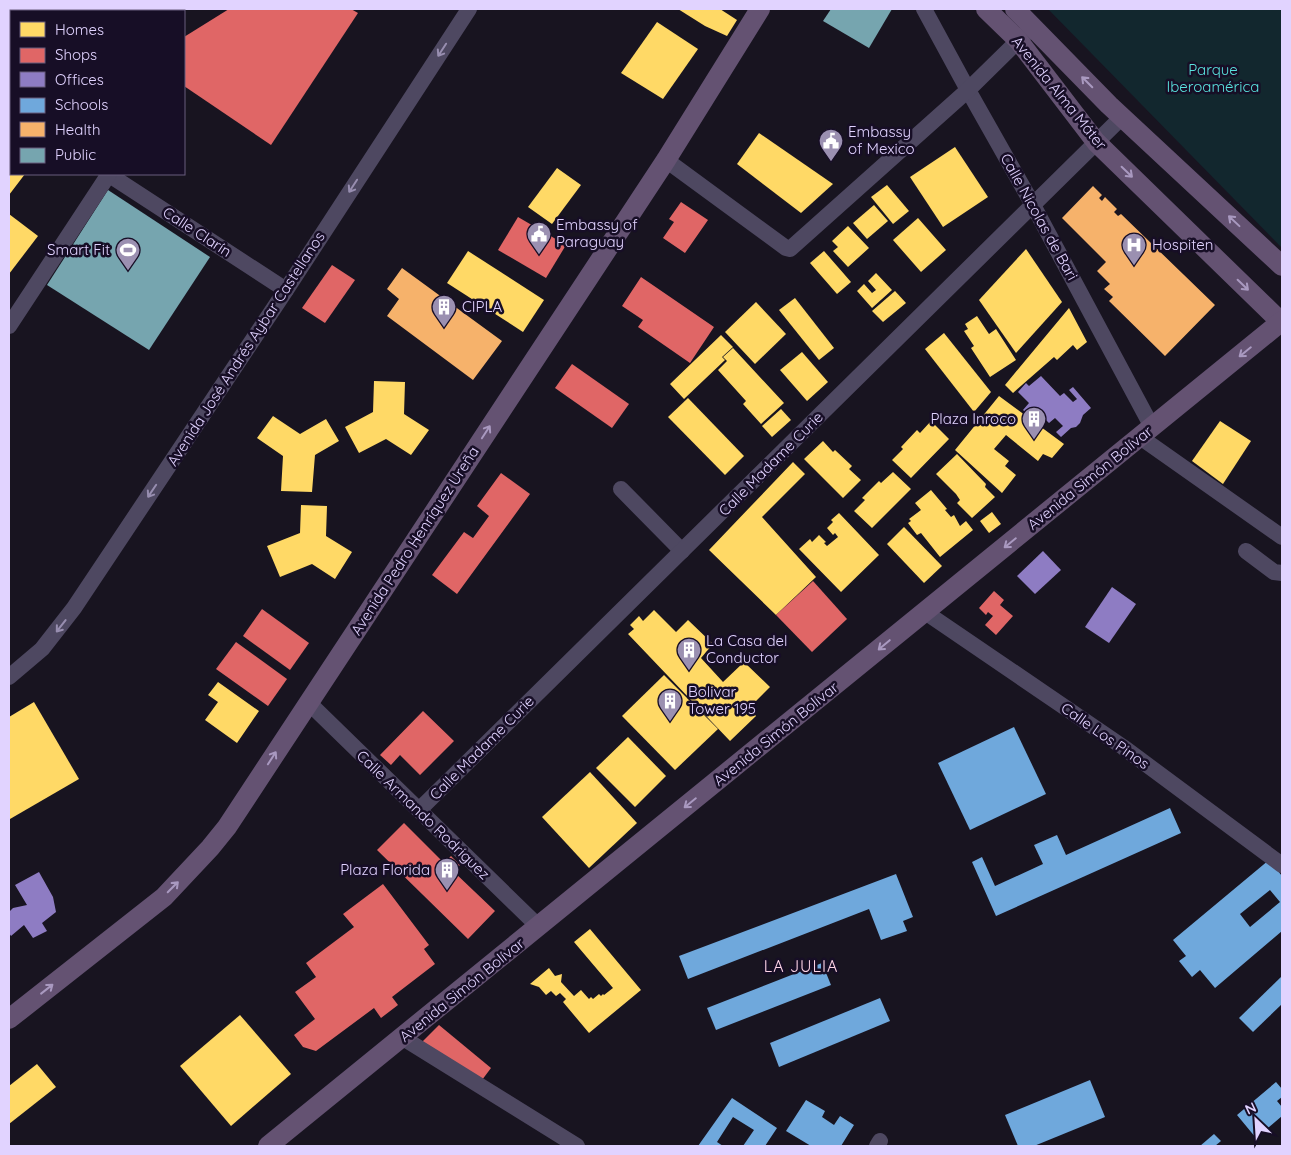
<svg xmlns="http://www.w3.org/2000/svg" width="1291" height="1155" viewBox="0 0 1291 1155" font-family="Quicksand,sans-serif">
  <rect width="100%" height="100%" fill="#181420"/>
  <path fill="#12272e" d="M1048,9h234v239z"/>
  <g fill="#ffd966">
    <path d="M121,9h36l1,2h-35z"/>
    <path d="M678,9h42l17,11 -10,16 -22,-10z"/>
    <path d="M657,22l41,27 -35,50 -42,-26z"/>
    <path d="M759,133l74,51 -32,29 -64,-49z"/>
    <path d="M9,134l2,2v38h14l-16,21z"/>
    <path d="M955,147l33,50 -45,30 -33,-50z"/>
    <path d="M557,168l24,17 -29,39 -24,-17z"/>
    <path d="M887,185l22,26 -16,13 -22,-27z"/>
    <path d="M874,205l14,16 -21,18 -14,-16z"/>
    <path d="M9,214l29,22 -29,38z"/>
    <path d="M918,218l28,32 -25,22 -28,-32z"/>
    <path d="M848,226l21,22 -21,19 -15,-16 5,-4 -6,-6z"/>
    <path d="M1026,249l36,53 -46,51 -37,-53z"/>
    <path d="M468,251l76,49 -21,32 -76,-49z"/>
    <path d="M824,251l27,31 -14,12 -27,-31z"/>
    <path d="M876,273l16,17 -20,18 -15,-17 7,-7 8,9 4,-3 -8,-9z"/>
    <path d="M895,291l11,12 -23,19 -11,-11z"/>
    <path d="M795,298l39,50 -15,12 -40,-50z"/>
    <path d="M756,302l30,32 -31,30 -30,-32z"/>
    <path d="M1069,308l18,34 -10,8 -4,-5 -16,15 -3,-3 -41,36 -8,-8z"/>
    <path d="M977,316l12,18 7,-5 20,31 -26,17 -19,-29 3,-2 -10,-15 4,-2 -3,-5z"/>
    <path d="M944,333l47,59 -17,20 -49,-63z"/>
    <path d="M721,335l12,12 -11,10 3,3 -41,39 -14,-15z"/>
    <path d="M733,348l51,55 -23,21 -18,-20 3,-3 -28,-31 9,-9 -4,-4z"/>
    <path d="M802,352l26,30 -21,19 -27,-31z"/>
    <path d="M374,381l31,1 -1,32 25,16 -18,25 -25,-16 -27,14 -14,-26 28,-15z"/>
    <path d="M999,396l65,48 -12,14 -9,-4 -5,7 -32,-26 -12,14 15,12 -4,5 11,9 -14,18 -47,-43z"/>
    <path d="M688,398l56,58 -19,19 -57,-58z"/>
    <path d="M781,409l10,11 -19,17 -10,-11z"/>
    <path d="M273,416l27,18 26,-15 13,22 -24,14 -3,37 -31,-1 2,-35 -26,-18z"/>
    <path d="M931,421l18,18 -38,39 -19,-18 11,-11 -2,-2 16,-17 3,3z"/>
    <path d="M1220,421l31,20 -28,43 -31,-23z"/>
    <path d="M823,441l10,11 2,-2 17,16 -3,3 12,11 -18,18 -39,-39z"/>
    <path d="M957,454l29,30 -1,3 10,10 -23,21 -15,-15 3,-3 -4,-6 -20,-20z"/>
    <path d="M793,462l12,12 -43,43 54,60 -40,38 -67,-65z"/>
    <path d="M893,472l18,17 -39,39 -18,-17 11,-11 -3,-2 17,-17 2,2z"/>
    <path d="M931,490l16,19 -2,1 6,7 3,-2 6,11 6,-5 7,9 -33,27 -19,-24 -4,2 -9,-12 3,-2 -2,-2 12,-9 -6,-7z"/>
    <path d="M301,505l26,1 -1,30 26,16 -17,27 -23,-15 -32,13 -13,-31 33,-13z"/>
    <path d="M992,512l9,12 -12,9 -9,-12z"/>
    <path d="M839,513l40,42 -38,37 -42,-43 11,-10 2,3 7,-7 7,7 -2,1 3,3 11,-9 -3,-4 -2,2 -6,-7 6,-6 -2,-2z"/>
    <path d="M904,527l38,39 -18,17 -37,-39z"/>
    <path d="M654,610l22,22 12,-12 25,24 -12,14 22,24 21,-20 26,25 -21,21 7,8 -26,25 -102,-107 6,-5 -4,-4 9,-9 4,5z"/>
    <path d="M664,675l54,54 -43,41 -53,-54z"/>
    <path d="M218,682l41,29 -22,32 -32,-23 13,-18 -10,-7z"/>
    <path d="M34,702l45,77 -69,40 -1,-3v-99z"/>
    <path d="M628,737l38,39 -31,31 -39,-39z"/>
    <path d="M590,772l47,51 -48,45 -47,-51z"/>
    <path d="M590,929l51,61 -52,43 -26,-31 3,-3 -6,-6 -4,3 -5,-5 -5,4 -7,-8 -9,-3 19,-16 6,8 7,-2 -1,8 13,14 7,-6 8,9 2,-2 2,2 6,-5 2,2 2,-2 1,1 9,-7 -39,-46z"/>
    <path d="M240,1015l51,59 -60,52 -51,-60z"/>
    <path d="M37,1064l19,23 -47,37v-38z"/>
  </g>
  <g fill="#e06666">
    <path d="M229,9h122l7,4 -87,132 -87,-59v-49z"/>
    <path d="M681,202l27,18 -23,33 -22,-15 11,-16 -5,-3z"/>
    <path d="M518,217l48,28 -20,33 -48,-28z"/>
    <path d="M332,265l23,15 -30,43 -23,-15z"/>
    <path d="M641,277l73,50 -24,36 -52,-36 5,-7 -21,-14z"/>
    <path d="M572,364l57,40 -17,24 -57,-40z"/>
    <path d="M501,473l29,21 -73,100 -25,-19 32,-43 9,6 16,-22 -12,-10z"/>
    <path d="M813,581l34,38 -35,33 -36,-37z"/>
    <path d="M994,591l10,9 -4,5 13,11 -17,19 -11,-10 8,-9 -5,-4 -2,3 -7,-7z"/>
    <path d="M262,609l47,34 -19,27 -47,-34z"/>
    <path d="M236,642l51,37 -19,27 -52,-37z"/>
    <path d="M423,711l31,30 -34,34 -20,-20 -9,10 -11,-10z"/>
    <path d="M404,823l40,40 7,-7 9,9 -7,6 42,40 -27,28 -91,-89z"/>
    <path d="M383,884l46,61 -5,4 11,15 -43,33 6,8 -17,13 -7,-10 -58,43 -13,-4 -9,-12 21,-16 -20,-27 21,-15 -10,-14 48,-36 -11,-13z"/>
    <path d="M439,1025l52,43 -9,12 -60,-38z"/>
  </g>
  <g fill="#8e7cc3">
    <path d="M1041,376l19,20 4,-3 9,9 4,-3 -8,-9 4,-3 18,21 -8,7 -3,8 -4,4 -5,1 -10,9 -5,-5 7,-6 -8,-8 -6,5 -11,-11 -6,6 -9,-8 6,-7 -11,-11 8,-9 3,3z"/>
    <path d="M1043,551l18,19 -26,24 -18,-18z"/>
    <path d="M1112,587l24,17 -27,39 -24,-16z"/>
    <path d="M39,872l14,25 3,15 -14,11 5,8 -14,7 -9,-13 -13,11 -2,-3v-21l4,-4 14,-3 -12,-20z"/>
  </g>
  <g fill="#6fa8dc" fill-rule="evenodd">
    <path d="M1014,727l32,67 -76,36 -32,-67z"/>
    <path d="M1170,808l11,25 -185,83 -24,-54 10,-5 13,29 48,-22 -9,-19 23,-10 9,20z"/>
    <path d="M1269,860l13,16v55l-67,57 -15,-18 -8,7 -13,-16 7,-5 -13,-16zM1270,890l10,12 -30,25 -10,-13z"/>
    <path d="M896,874l17,43 -10,4 4,10 -26,9 -12,-31 -181,70 -9,-23z"/>
    <path d="M822,963l9,22 -115,45 -9,-22z"/>
    <path d="M1282,976v28l-29,28 -14,-14z"/>
    <path d="M880,998l10,23 -111,46 -9,-24z"/>
    <path d="M1090,1080l15,37 -71,29h-16l-13,-31z"/>
    <path d="M1276,1082l6,7v8l-5,4 5,6v9l-26,22 -19,-23z"/>
    <path d="M732,1098l45,30 -12,18h-22l11,-16 -21,-13 -16,25 6,4h-25z"/>
    <path d="M806,1100l19,11 -3,6 12,8 6,-9 14,9 -13,21h-30l-25,-15z"/>
    <path d="M1214,1134l7,7 -6,5h-15z"/>
  </g>
  <g fill="#f6b26b">
    <path d="M1093,186l9,9 -3,3 3,3 3,-4 12,12 -3,3 4,4 3,-2 94,91 -50,51 -56,-55 4,-4 -9,-8 6,-5 -13,-13 9,-9 -44,-44z"/>
    <path d="M402,268l100,73 -29,39 -86,-64 12,-17 -12,-10z"/>
  </g>
  <g fill="#76a5af">
    <path d="M831,9h61l-23,39 -46,-27z"/>
    <path d="M108,190l102,67 -61,93 -102,-65z"/>
  </g>
  <g fill="none" stroke-linecap="round" stroke-linejoin="round">
    <g stroke="#4e4861" stroke-width="16">
      <path d="M924,9l44,81 65,115 119,222"/>
      <path d="M9,104l2,2"/>
      <path d="M666,160l120,88 4,1 178,-159 59,-58"/>
      <path d="M108,174l178,116"/>
      <path d="M9,326l100,-152"/>
      <path d="M1140,437l142,100"/>
      <path d="M621,489l61,62"/>
      <path d="M1246,551l28,21 8,1"/>
      <path d="M925,612l198,135 159,118"/>
      <path d="M9,677l33,-28 32,-41 212,-318 183,-281"/>
      <path d="M308,702l231,225"/>
      <path d="M419,810l703,-693"/>
      <path d="M403,1038l174,108"/>
      <path d="M877,1146l3,-5"/>
    </g>
    <g stroke="#645272" stroke-width="20">
      <path d="M986,9l32,31 78,102 186,181"/>
      <path d="M1015,9l94,96 173,161"/>
      <path d="M49,11l2,-2"/>
      <path d="M9,61l2,-3"/>
      <path d="M9,1019l155,-122 46,-49 17,-21 439,-667 94,-151"/>
      <path d="M268,1146l1014,-825"/>
    </g>
    <g stroke="#6a5066" stroke-width="22">
      <path d="M26,11l2,-2"/>
      <path d="M9,34l2,-4"/>
    </g>
  </g>
  <defs><path id="oneway-shaft" d="M-6 0H5M1.5-3L5.5 0L1.5 3" fill="none" stroke-width="1.6" stroke-linecap="round" stroke-linejoin="round" transform="scale(1.25)"/></defs>
  <g stroke="#988eb0">
    <use href="#oneway-shaft" transform="translate(442 50) rotate(123)"/>
    <use href="#oneway-shaft" transform="translate(353 186) rotate(123)"/>
    <use href="#oneway-shaft" transform="translate(152 491) rotate(124)"/>
    <use href="#oneway-shaft" transform="translate(61 626) rotate(128)"/>
  </g>
  <g stroke="#a999c0">
    <use href="#oneway-shaft" transform="translate(1087 82) rotate(-135)"/>
    <use href="#oneway-shaft" transform="translate(1127 172) rotate(44)"/>
    <use href="#oneway-shaft" transform="translate(1234 221) rotate(-137)"/>
    <use href="#oneway-shaft" transform="translate(1243 285) rotate(44)"/>
    <use href="#oneway-shaft" transform="translate(1245 352) rotate(141)"/>
    <use href="#oneway-shaft" transform="translate(486 432) rotate(-57)"/>
    <use href="#oneway-shaft" transform="translate(1010 543) rotate(141)"/>
    <use href="#oneway-shaft" transform="translate(884 645) rotate(140)"/>
    <use href="#oneway-shaft" transform="translate(272 758) rotate(-57)"/>
    <use href="#oneway-shaft" transform="translate(690 803) rotate(141)"/>
    <use href="#oneway-shaft" transform="translate(173 887) rotate(-45)"/>
    <use href="#oneway-shaft" transform="translate(47 989) rotate(-38)"/>
  </g>
  <defs>
    <symbol id="civic-pin" viewBox="-11 -11 22 30"><path d="M0 17L-7.5 6A9.5 9.5 0 1 1 7.5 6Z" fill="#9b90b1" stroke="#170e26"/><path d="M-.6-6.5H3V-4.5H.6V-3L4-1V1h2V6H-6V1h2V-1L-.6-3ZM-1.2 2.5V6h2.4V2.5Z" fill="#fff"/></symbol>
    <symbol id="hospital-pin" viewBox="-11 -11 22 30"><path d="M0 17L-7.5 6A9.5 9.5 0 1 1 7.5 6Z" fill="#9b90b1" stroke="#170e26"/><path d="M-5-5h3v3.5h4V-5h3V5h-3V1.5h-4V5h-3Z" fill="#fff"/></symbol>
    <symbol id="stadium-pin" viewBox="-11 -11 22 30"><path d="M0 17L-7.5 6A9.5 9.5 0 1 1 7.5 6Z" fill="#9b90b1" stroke="#170e26"/><path d="M0-5a6.5 5 0 1 0 0 10a6.5 5 0 1 0 0-10ZM-3.5-1.8h7v3.6h-7Z" fill="#fff"/></symbol>
    <symbol id="building-pin" viewBox="-11 -11 22 30"><path d="M0 17L-7.5 6A9.5 9.5 0 1 1 7.5 6Z" fill="#9b90b1" stroke="#170e26"/><path d="M-4-6H4V6H1V3H-1V6H-4ZM-2.5-4.3h1.7v1.8h-1.7ZM.8-4.3h1.7v1.8H.8ZM-2.5-1h1.7V.8h-1.7ZM.8-1h1.7V.8H.8Z" fill="#fff"/></symbol>
  </defs>
  <g fill-rule="evenodd">
    <use href="#civic-pin" x="817" y="127" width="28" height="38"/>
    <use href="#civic-pin" x="525" y="220" width="28" height="38"/>
    <use href="#hospital-pin" x="1120" y="231" width="28" height="38"/>
    <use href="#stadium-pin" x="114" y="236" width="28" height="38"/>
    <use href="#building-pin" x="430" y="293" width="28" height="38"/>
    <use href="#building-pin" x="1020" y="405" width="28" height="38"/>
    <use href="#building-pin" x="675" y="636" width="28" height="38"/>
    <use href="#building-pin" x="656" y="687" width="28" height="38"/>
    <use href="#building-pin" x="433" y="856" width="28" height="38"/>
  </g>
  <g text-anchor="middle" stroke-width="5" stroke-linejoin="round" paint-order="stroke">
    <g font-size="15" fill="#5ae4df" stroke="#170e26">
      <text x="1213" y="75">Parque<tspan x="1213" dy="17">Iberoamérica</tspan></text>
    </g>
    <g font-size="15" fill="#e1d3ff" stroke="#170e26">
      <text transform="translate(1059 93) rotate(51)" y="5">Avenida Alma Máter</text>
      <text transform="translate(1039 217) rotate(61)" y="5">Calle Nicolas de Bari</text>
      <text transform="translate(197 232) rotate(33)" y="5">Calle Clarín</text>
      <text transform="translate(246 349) rotate(-57)" y="5">Avenida José Andrés Aybar Castellanos</text>
      <text transform="translate(771 464) rotate(-45)" y="5">Calle Madame Curie</text>
      <text transform="translate(1090 478) rotate(-39)" y="5">Avenida Simón Bolívar</text>
      <text transform="translate(415 541) rotate(-57)" y="5">Avenida Pedro Henríquez Ureña</text>
      <text transform="translate(776 734) rotate(-39)" y="5">Avenida Simón Bolívar</text>
      <text transform="translate(1105 736) rotate(35)" y="5">Calle Los Pinos</text>
      <text transform="translate(482 748) rotate(-45)" y="5">Calle Madame Curie</text>
      <text transform="translate(423 815) rotate(44)" y="5">Calle Armando Rodriguez</text>
      <text transform="translate(462 990) rotate(-39)" y="5">Avenida Simón Bolívar</text>
    </g>
    <g font-size="15" fill="#e1d3ff" stroke="#170e26" text-anchor="start">
      <text x="848" y="137">Embassy<tspan x="848" dy="17">of Mexico</tspan></text>
      <text x="556" y="230">Embassy of<tspan x="556" dy="17">Paraguay</tspan></text>
      <text x="1152" y="250">Hospiten</text>
      <text x="110" y="255" text-anchor="end">Smart Fit</text>
      <text x="462" y="312">CIPLA</text>
      <text x="1016" y="424" text-anchor="end">Plaza Inroco</text>
      <text x="706" y="646">La Casa del<tspan x="706" dy="17">Conductor</tspan></text>
      <text x="688" y="697">Bolivar<tspan x="688" dy="17">Tower 195</tspan></text>
      <text x="430" y="875" text-anchor="end">Plaza Florida</text>
    </g>
    <g font-size="16" letter-spacing="1" fill="#ffd5e7" stroke="#170e26">
      <text x="801" y="972">LA JULIA</text>
    </g>
  </g>
  <rect width="1291" height="1155" fill="none" stroke="#e1d3ff" stroke-width="20"/>
  <rect x="10" y="10" width="175" height="165" fill="#170e26" stroke="#685d7d"/>
  <rect x="20" y="22" width="25" height="15" fill="#ffd966" stroke="#685d7d"/>
  <text x="55" y="35" font-size="15" fill="#e1d3ff">Homes</text>
  <rect x="20" y="48" width="25" height="15" fill="#e06666" stroke="#685d7d"/>
  <text x="55" y="60" font-size="15" fill="#e1d3ff">Shops</text>
  <rect x="20" y="72" width="25" height="15" fill="#8e7cc3" stroke="#685d7d"/>
  <text x="55" y="85" font-size="15" fill="#e1d3ff">Offices</text>
  <rect x="20" y="98" width="25" height="15" fill="#6fa8dc" stroke="#685d7d"/>
  <text x="55" y="110" font-size="15" fill="#e1d3ff">Schools</text>
  <rect x="20" y="122" width="25" height="15" fill="#f6b26b" stroke="#685d7d"/>
  <text x="55" y="135" font-size="15" fill="#e1d3ff">Health</text>
  <rect x="20" y="148" width="25" height="15" fill="#76a5af" stroke="#685d7d"/>
  <text x="55" y="160" font-size="15" fill="#e1d3ff">Public</text>
  <g transform="translate(1256 1120) rotate(335)" stroke="#170e26" stroke-width="4" paint-order="stroke">
  <path d="M0-4L9 19L0 12L-9 19Z" fill="#e1d3ff"/>
  <text y="-8" font-size="14" font-weight="bold" text-anchor="middle" fill="#e1d3ff">N</text>
  </g>
</svg>
